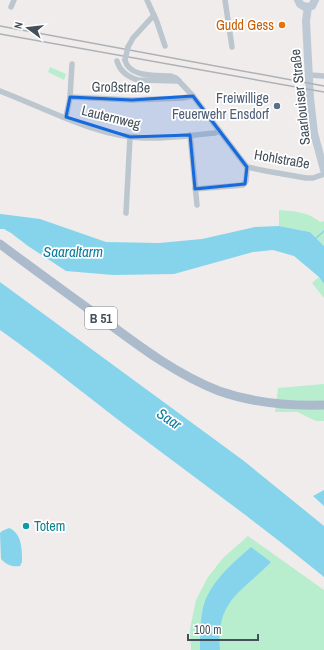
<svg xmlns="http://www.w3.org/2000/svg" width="324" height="650" viewBox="0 0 324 650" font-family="'Archivo Narrow',sans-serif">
  <rect width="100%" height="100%" fill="#efeceb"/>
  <g fill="#b8eece">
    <path d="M50,67l16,7 -2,6 -16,-8z"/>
    <path d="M279,210c14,1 30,2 41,12l4,-1v25l-14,-14 -31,-6z"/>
    <path d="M319,277l5,7v14l-12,-15z"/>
    <path d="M324,384v37h-8l-19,-9h-22l3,-24z"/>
    <path d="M248,536l76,54v60h-104c-3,-31 6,-54 34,-71l-50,25 -4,46h-9l-1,-21 6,-29 12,-23 15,-19z"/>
  </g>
  <g fill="#85d4ec">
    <path d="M1,214l39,5 66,23 53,1 43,-4 53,-12 24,-1 31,6 14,14v38l-5,-7 -25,-21 -21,-6 -20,2 -79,22 -61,1 -47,-4 -38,-25 -17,-13 -7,-4h-4v-15z"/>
    <path d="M0,282l244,179 80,65v51c-62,-51 -127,-98 -191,-146 -44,-33 -87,-69 -133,-101z"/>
    <path d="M324,490v16l-11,-10z"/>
    <path d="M9,528c13,5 13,22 13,34l-2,4c-9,1 -13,-1 -19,-7l-1,-26 2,-2z"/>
    <path d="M251,547l20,15c-30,31 -55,38 -51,88h-20c0,-14 0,-33 4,-46 8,-24 29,-41 47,-57z"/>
  </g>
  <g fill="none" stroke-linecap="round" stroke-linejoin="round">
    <path stroke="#85d4ec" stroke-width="1.5" d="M315,239l9,-8"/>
    <g stroke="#bcc6cf" stroke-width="5.5">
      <path d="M147,0l10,22 8,24"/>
      <path d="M225,0l7,47"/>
      <path d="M11,7l3,-7"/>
      <path d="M128,47l5,-9 21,-23"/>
      <path d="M125,60c4,18 32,15 46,16l5,2 17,18 54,71 19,4 40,7h7l11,-4"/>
      <path d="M117,61c3,11 11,16 21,19l41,1"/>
      <path d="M309,75l15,1"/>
      <path d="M0,91c45,17 96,46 145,47 23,1 47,-3 70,-5l5,-2"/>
      <path d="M70,97l62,3 51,-2 10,-2"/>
      <path d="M66,117l4,-20 2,-33"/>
      <path d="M190,135l7,70"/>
      <path d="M195,189l48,-4 3,-4 1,-14"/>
      <path d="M126,213l4,-76"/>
    </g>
    <g stroke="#bec9d6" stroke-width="8">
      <path d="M298,0l2,4 5,3 7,-1 3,-6"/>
      <path d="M308,7l-2,14 4,77 4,35 10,37"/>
    </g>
    <path stroke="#abbbcc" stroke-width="9" d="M0,244c36,27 72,53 108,79 35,26 70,52 111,68 34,12 69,15 105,14"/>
    <g stroke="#aeb1b6" stroke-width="1.5">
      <path d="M0,26l324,60"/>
      <path d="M0,34l324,58"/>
    </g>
    <path stroke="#bcc6cf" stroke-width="5.5" d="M125,60l3,-13"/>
  </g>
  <path fill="#176add" fill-opacity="0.2" stroke="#176add" stroke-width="3" stroke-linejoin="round" d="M193,96l54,71 -2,17 -50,5 -5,-54 -60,2 -64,-20 4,-20 62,3z"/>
  <circle fill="#e8710a" stroke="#fff" stroke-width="1.5" cx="282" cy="25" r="4"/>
  <circle fill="#5c6f8a" stroke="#fff" stroke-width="1.5" cx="277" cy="106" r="4"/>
  <circle fill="#0f9aa8" stroke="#fff" stroke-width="1.5" cx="26" cy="526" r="4"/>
  <g text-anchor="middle" stroke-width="3.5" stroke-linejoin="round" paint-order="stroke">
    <rect fill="#fff" stroke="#7c848b" stroke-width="1" x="85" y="307" width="32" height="22" rx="3"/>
    <g font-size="13" font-weight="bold" fill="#444f59">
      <text x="101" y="323">B 51</text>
    </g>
    <g font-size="14" fill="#c56008" stroke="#fff" text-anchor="end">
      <text x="274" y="30">Gudd Gess</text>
    </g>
    <g font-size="14" fill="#444f59" stroke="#fff">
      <text transform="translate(121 87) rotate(1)" y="5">Großstraße</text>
      <text transform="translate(300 97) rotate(-96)" y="5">Saarlouiser Straße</text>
      <text transform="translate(111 117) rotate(14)" y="5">Lauternweg</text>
      <text transform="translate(282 159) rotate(10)" y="5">Hohlstraße</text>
    </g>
    <g font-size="14" fill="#4e5e75" stroke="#fff" text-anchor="end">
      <text x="269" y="103">Freiwillige<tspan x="269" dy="16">Feuerwehr Ensdorf</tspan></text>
    </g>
    <g font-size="14" fill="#0d838f" stroke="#fff" text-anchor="start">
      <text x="34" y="531">Totem</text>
    </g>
    <g font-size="15" font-style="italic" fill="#0b7c9e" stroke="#fff">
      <text x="73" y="257">Saaraltarm</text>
      <text transform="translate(169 419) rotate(34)" y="5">Saar</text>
    </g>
  </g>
  <g transform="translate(28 28) rotate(285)" stroke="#ffffff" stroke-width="3" paint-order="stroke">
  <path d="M0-3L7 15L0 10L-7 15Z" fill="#444f59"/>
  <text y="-6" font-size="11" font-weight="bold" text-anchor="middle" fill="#444f59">N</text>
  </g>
  <path d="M188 634v6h70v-6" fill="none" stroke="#444f59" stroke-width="2"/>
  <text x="194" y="634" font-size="12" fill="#444f59" stroke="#ffffff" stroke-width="3" paint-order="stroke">100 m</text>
</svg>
